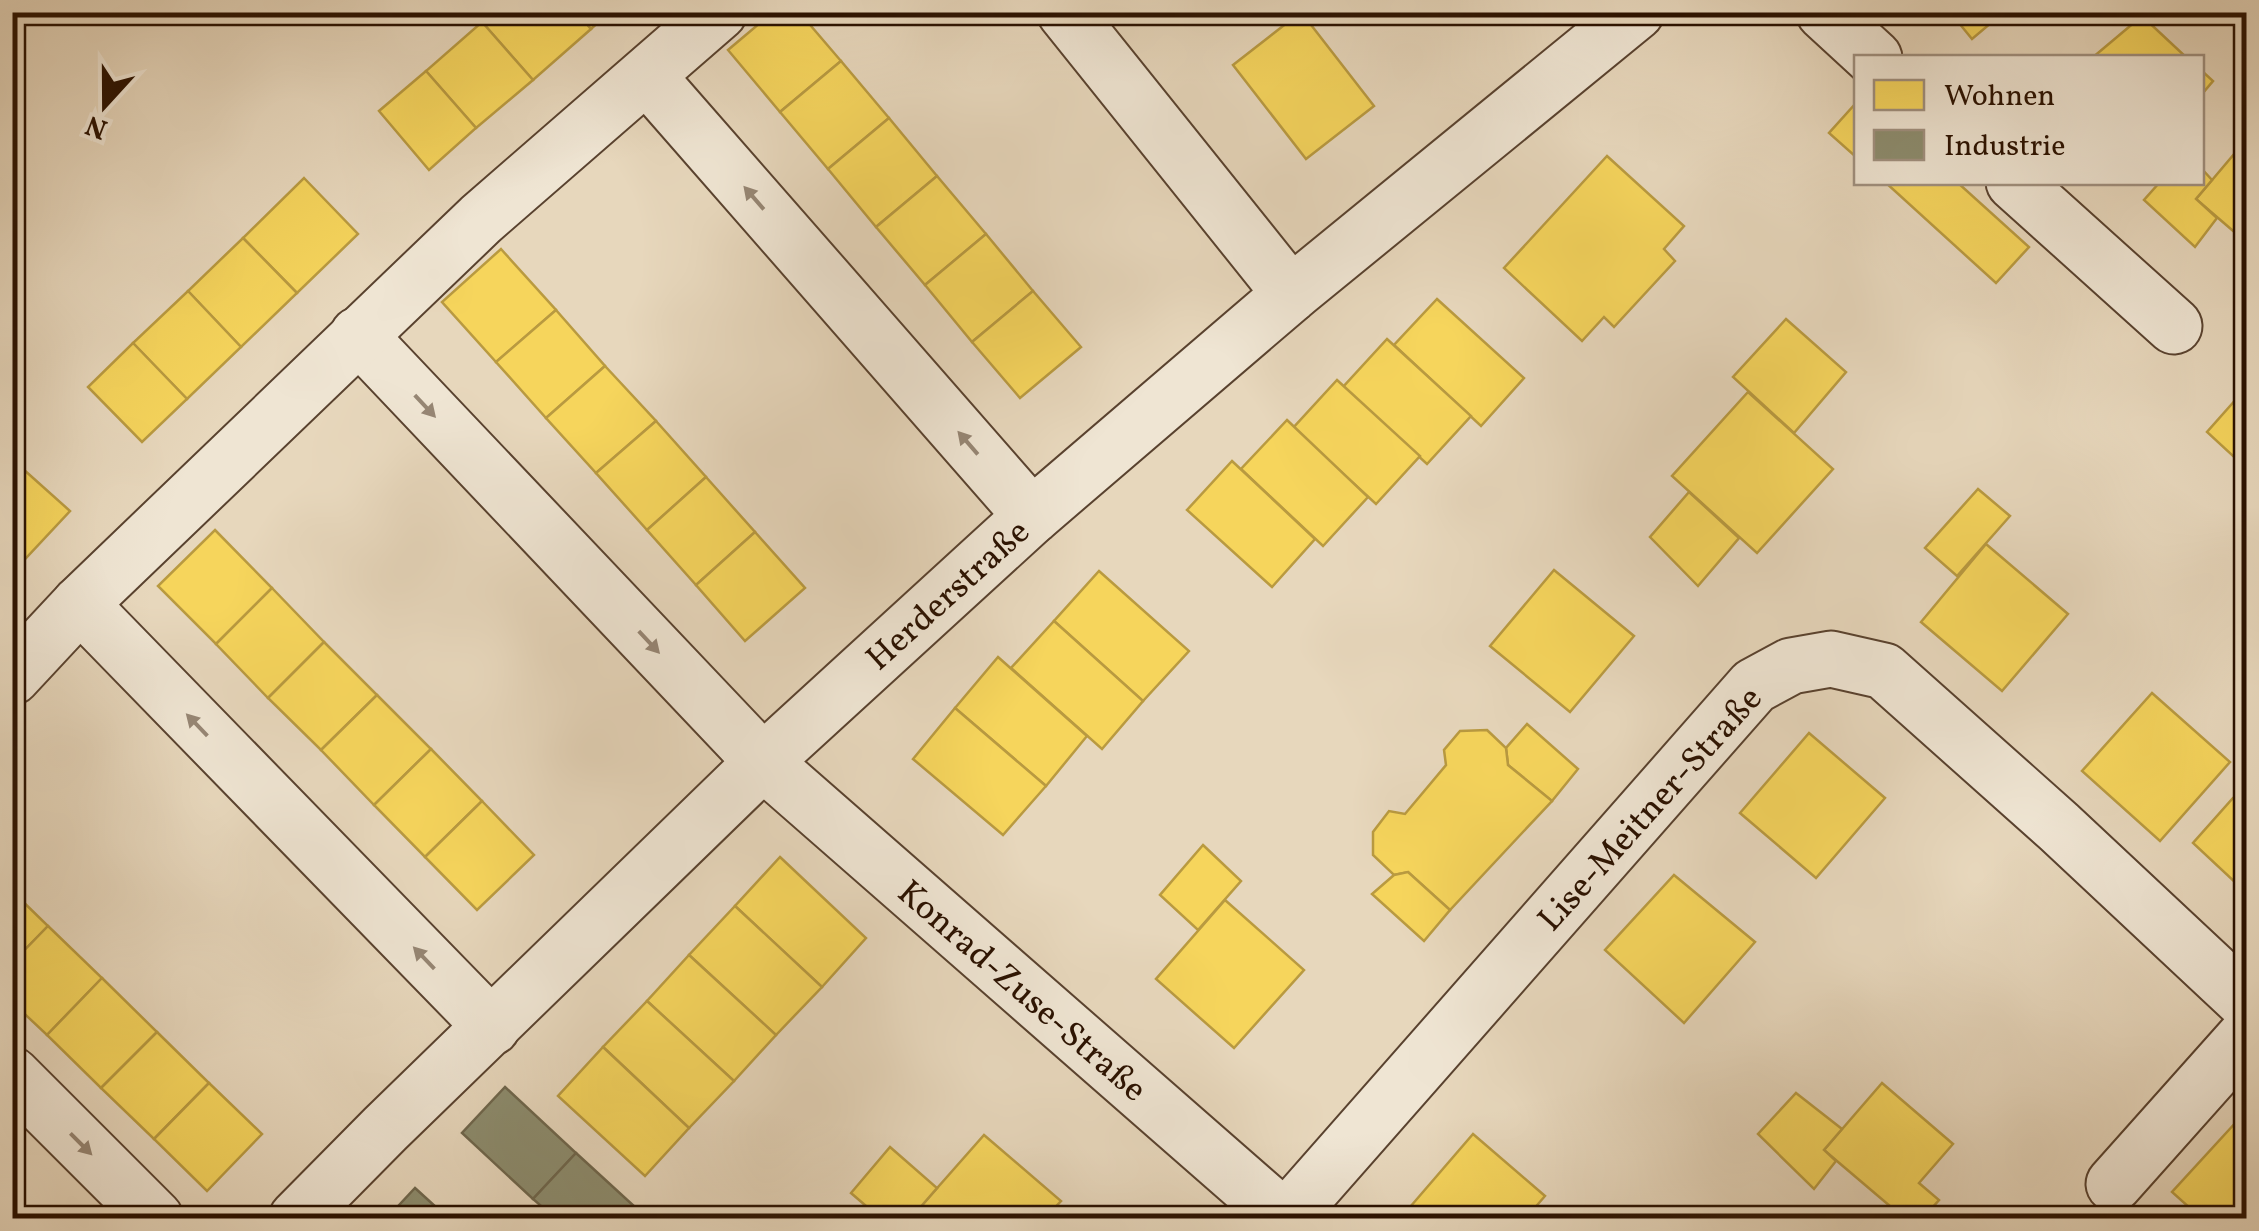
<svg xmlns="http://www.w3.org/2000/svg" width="2259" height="1231" viewBox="0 0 2259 1231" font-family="Vollkorn,serif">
  <rect width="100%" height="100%" fill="#e7d7bc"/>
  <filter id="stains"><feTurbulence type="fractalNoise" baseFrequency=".002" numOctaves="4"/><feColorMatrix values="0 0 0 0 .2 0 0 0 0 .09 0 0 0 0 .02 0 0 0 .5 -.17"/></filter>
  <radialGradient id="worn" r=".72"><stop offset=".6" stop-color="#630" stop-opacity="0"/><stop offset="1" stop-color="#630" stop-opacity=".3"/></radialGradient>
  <g fill="#f6d55c" stroke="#b99a40" stroke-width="2.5">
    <path d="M493,12h84l14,17 -58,51 -51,-58z"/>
    <path d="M577,12h33l-19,17z"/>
    <path d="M773,12h26l42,49 -61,51 -52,-62z"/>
    <path d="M1301,12l73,94 -68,53 -73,-94z"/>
    <path d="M1950,12h54l-32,27z"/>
    <path d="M2142,16l45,42h-95z"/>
    <path d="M482,22l51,58 -57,48 -50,-57z"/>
    <path d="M841,61l48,57 -61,51 -48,-57z"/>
    <path d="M426,71l50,57 -47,42 -50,-59z"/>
    <path d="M2202,71l11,10 -11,13z"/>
    <path d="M1856,103v54l-27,-24z"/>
    <path d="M889,118l48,58 -61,51 -48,-58z"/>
    <path d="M2246,140v102l-50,-43z"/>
    <path d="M1607,156l77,70 -20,23 11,12 -61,66 -10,-10 -22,24 -78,-73z"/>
    <path d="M2202,169l10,11 -16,19 21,19 -22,29 -51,-47 16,-18h42z"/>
    <path d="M937,176l49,58 -61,51 -49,-58z"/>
    <path d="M304,178l54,56 -61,59 -54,-55z"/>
    <path d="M1885,182h72l72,65 -33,36z"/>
    <path d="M986,234l47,57 -61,51 -47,-57z"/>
    <path d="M243,238l54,55 -56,54 -53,-56z"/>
    <path d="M501,249l55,61 -60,52 -54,-60z"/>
    <path d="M188,291l53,56 -54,52 -54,-56z"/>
    <path d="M1033,291l48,56 -61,51 -48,-56z"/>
    <path d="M1437,299l87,79 -43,48 -87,-81z"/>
    <path d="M556,310l49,56 -59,52 -50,-56z"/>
    <path d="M1786,319l60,53 -52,61 -61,-56z"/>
    <path d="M1387,339l84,77 -44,48 -84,-77z"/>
    <path d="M133,343l54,56 -45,43 -54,-55z"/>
    <path d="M605,366l51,55 -60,52 -50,-55z"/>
    <path d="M1337,380l83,76 -44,48 -83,-76z"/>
    <path d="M2246,388v80l-39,-36z"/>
    <path d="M1748,392l85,77 -76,84 -85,-77z"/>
    <path d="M1287,420l81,77 -45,49 -82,-77z"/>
    <path d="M656,421l50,56 -59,53 -51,-57z"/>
    <path d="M13,460l57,51 -58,62v-113z"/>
    <path d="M1232,461l83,78 -43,48 -85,-77z"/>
    <path d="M706,477l49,55 -59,53 -49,-55z"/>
    <path d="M1978,489l32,27 -53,60 -32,-28z"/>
    <path d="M1689,492l50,46 -41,48 -48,-49z"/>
    <path d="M215,530l57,58 -56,56 -58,-58z"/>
    <path d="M755,532l50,56 -60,53 -49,-56z"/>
    <path d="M1986,544l82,70 -66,77 -81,-69z"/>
    <path d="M1554,570l80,66 -64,76 -80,-66z"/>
    <path d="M1099,571l90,80 -46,50 -89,-80z"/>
    <path d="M272,588l52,54 -56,56 -52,-54z"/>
    <path d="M1054,621l89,80 -41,48 -91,-81z"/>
    <path d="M324,642l53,53 -56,55 -53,-52z"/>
    <path d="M998,657l89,79 -41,50 -91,-78z"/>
    <path d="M2152,693l78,69 -70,79 -78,-70z"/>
    <path d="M377,695l54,54 -57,56 -53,-55z"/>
    <path d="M955,708l91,78 -43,49 -90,-76z"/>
    <path d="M1527,724l51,45 -26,32 -44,-36 -2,-17z"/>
    <path d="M1487,730l19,18 2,17 44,36 -102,109 -42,-38 -14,3 -21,-20v-23l16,-21 16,3 41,-49 -2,-15 16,-19z"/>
    <path d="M1809,733l76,65 -69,80 -76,-65z"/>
    <path d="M431,749l51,52 -57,56 -51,-52z"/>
    <path d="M2246,797v79l-8,9 -45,-42 40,-45z"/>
    <path d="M482,801l52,54 -57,55 -52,-53z"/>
    <path d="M1203,845l38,36 -43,49 -38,-35z"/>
    <path d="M780,857l86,81 -44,49 -87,-81z"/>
    <path d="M1408,872l42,38 -26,31 -52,-47 22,-19z"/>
    <path d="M1674,875l81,67 -71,81 -79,-73z"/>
    <path d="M12,891l36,35 -36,37z"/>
    <path d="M1225,900l79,70 -70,78 -78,-69z"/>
    <path d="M735,906l87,81 -46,48 -87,-80z"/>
    <path d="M48,926l54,52 -55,57 -35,-33v-39z"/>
    <path d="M689,955l87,80 -42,46 -87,-80z"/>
    <path d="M102,978l55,54 -56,56 -54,-53z"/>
    <path d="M647,1001l87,80 -45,47 -86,-81z"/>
    <path d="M157,1032l52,51 -55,56 -53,-51z"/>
    <path d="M603,1047l86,81 -44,48 -87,-80z"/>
    <path d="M209,1083l53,51 -55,57 -53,-52z"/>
    <path d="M1882,1083l71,61 -34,39 20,17 -16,18h-19l-80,-68z"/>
    <path d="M1796,1093l46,36 -18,21 12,11 -22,28 -56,-55z"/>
    <path d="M2238,1120l8,8v90h-45l-29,-26z"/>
    <path d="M1473,1134l72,62 -19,22h-117l-5,-4z"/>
    <path d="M984,1135l77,66 -16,17h-121l-8,-6z"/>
    <path d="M890,1147l47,41 -26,30h-31l-29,-25z"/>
  </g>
  <g fill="#8c8c6e" stroke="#6f674d" stroke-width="2.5">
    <path d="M505,1087l71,66 -43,46 -71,-66z"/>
    <path d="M576,1153l71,65h-92l-22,-19z"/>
    <path d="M415,1188l33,30h-61z"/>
  </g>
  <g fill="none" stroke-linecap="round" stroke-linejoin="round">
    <defs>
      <g id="minor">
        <path d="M1065,12l226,282"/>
        <path d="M1824,12l50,46"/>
        <path d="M647,76l385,440"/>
        <path d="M2014,182l160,144"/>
        <path d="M358,335l405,427 521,456"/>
        <path d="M80,604l412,423"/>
        <path d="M12,677l68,-73 401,-385 238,-207"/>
        <path d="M12,1075l143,143"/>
        <path d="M2114,1184l132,-148"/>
        <path d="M297,1218l88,-89 378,-367 269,-246 259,-222 345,-282"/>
        <path d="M1286,1218l468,-532 37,-20 40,-7 53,12 175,156 187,175"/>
      </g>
    </defs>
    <use href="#minor" stroke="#59422f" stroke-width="59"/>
    <use href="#minor" stroke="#efe5d3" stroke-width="55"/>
  </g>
  <defs><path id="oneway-solid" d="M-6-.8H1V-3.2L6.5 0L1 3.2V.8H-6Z" transform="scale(2.5)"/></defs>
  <g fill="#968674">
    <use href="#oneway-solid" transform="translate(754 198) rotate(-131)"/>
    <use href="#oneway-solid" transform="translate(425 406) rotate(47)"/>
    <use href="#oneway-solid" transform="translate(968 443) rotate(-131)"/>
    <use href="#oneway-solid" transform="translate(649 642) rotate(47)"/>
    <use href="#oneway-solid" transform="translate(197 725) rotate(-134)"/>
    <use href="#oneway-solid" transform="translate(424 958) rotate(-134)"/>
    <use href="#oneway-solid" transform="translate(81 1144) rotate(45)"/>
  </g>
  <g text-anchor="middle" stroke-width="10" stroke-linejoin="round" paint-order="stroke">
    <g font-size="35" fill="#2a1100" stroke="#efe5d3">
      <text transform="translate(947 594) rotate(-42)" y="12">Herderstraße</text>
      <text transform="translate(1649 808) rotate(-48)" y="12">Lise-Meitner-Straße</text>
      <text transform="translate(1023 990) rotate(41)" y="12">Konrad-Zuse-Straße</text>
    </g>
  </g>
  <rect width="2259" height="1231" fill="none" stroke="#e7d7bc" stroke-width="50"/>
  <rect x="15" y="15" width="2229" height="1201" fill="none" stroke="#2a1100" stroke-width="5"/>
  <rect x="25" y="25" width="2209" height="1181" fill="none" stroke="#2a1100" stroke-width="2.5"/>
  <rect x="1854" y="55" width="350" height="130" fill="#efe5d3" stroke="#a0907f" stroke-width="2.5"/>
  <rect x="1874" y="80" width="50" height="30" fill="#f6d55c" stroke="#a0907f" stroke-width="2.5"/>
  <text x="1944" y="105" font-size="30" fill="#2a1100">Wohnen</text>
  <rect x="1874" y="130" width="50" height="30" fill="#8c8c6e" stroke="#a0907f" stroke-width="2.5"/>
  <text x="1944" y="155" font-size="30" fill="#2a1100">Industrie</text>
  <g transform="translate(105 105) rotate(201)" stroke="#efe5d3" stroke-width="8" paint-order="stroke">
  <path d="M0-8L18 38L0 25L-18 38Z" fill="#2a1100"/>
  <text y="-15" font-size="28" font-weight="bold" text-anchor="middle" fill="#2a1100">N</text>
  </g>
  <rect width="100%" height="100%" filter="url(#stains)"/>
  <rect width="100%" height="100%" fill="url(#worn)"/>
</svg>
